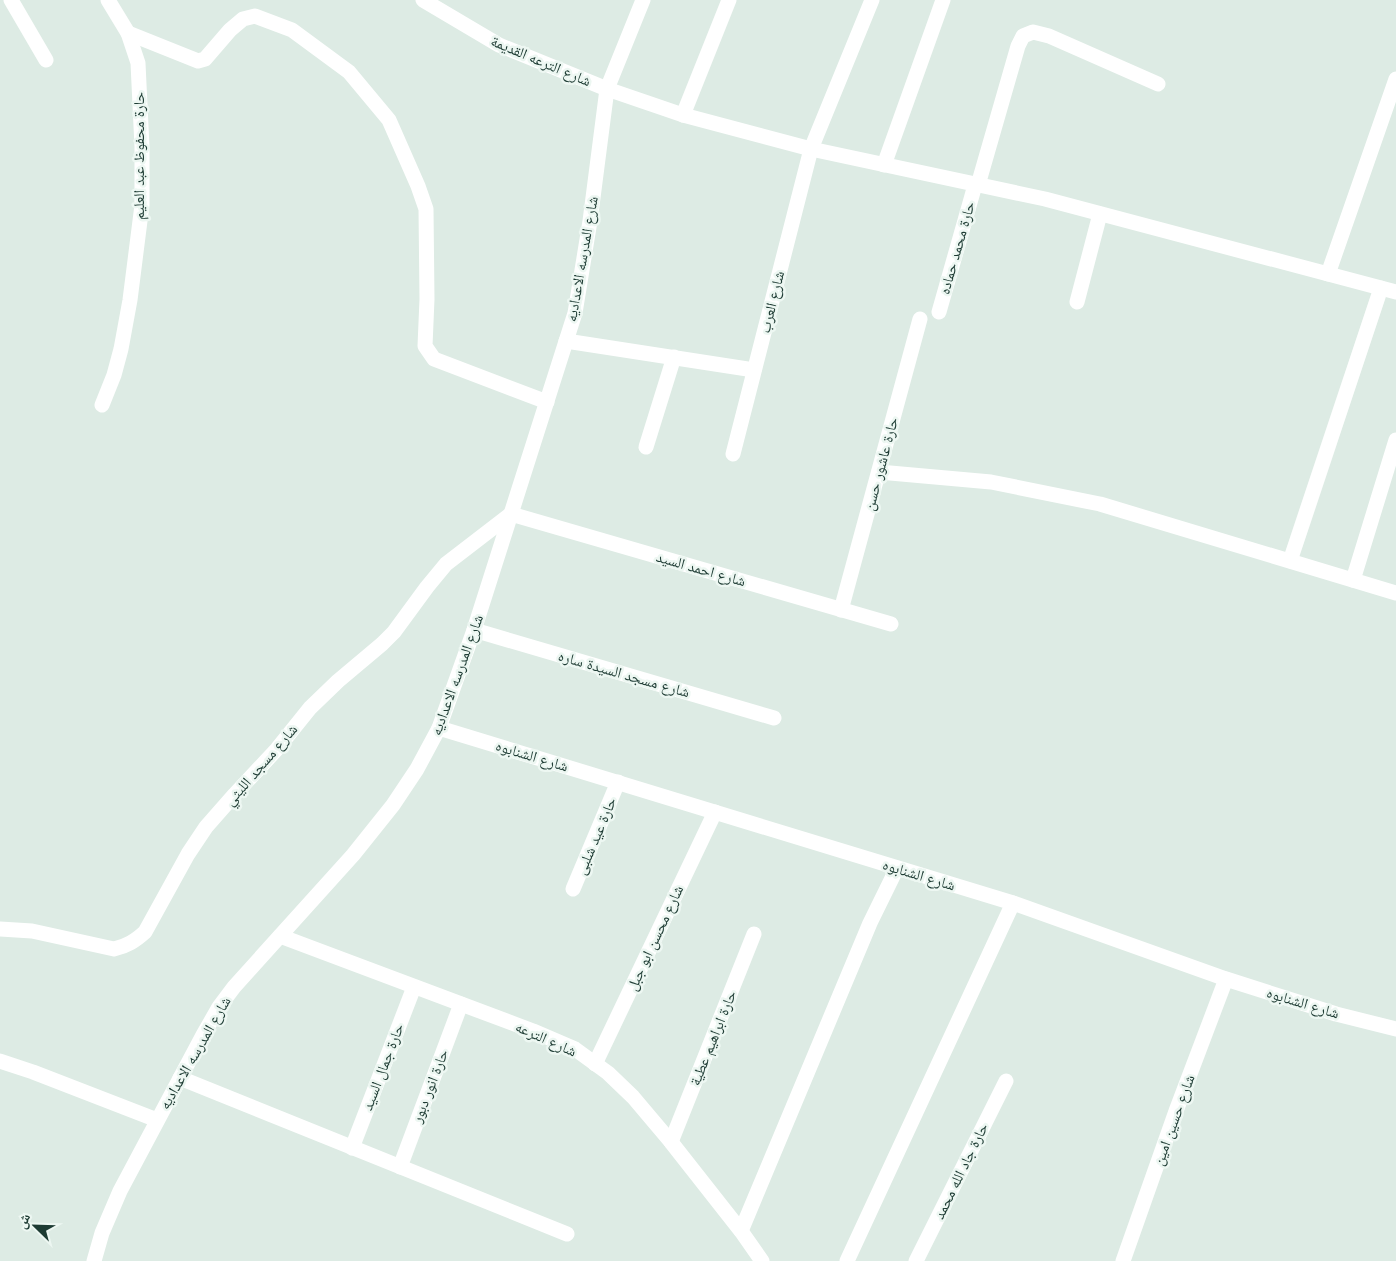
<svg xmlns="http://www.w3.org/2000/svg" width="1396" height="1261" viewBox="0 0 1396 1261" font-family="Helvetica,'Noto Naskh Arabic',sans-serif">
  <rect width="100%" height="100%" fill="#ddebe4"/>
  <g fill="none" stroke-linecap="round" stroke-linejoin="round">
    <g stroke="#fff" stroke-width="15">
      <path d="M11,0l35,60"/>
      <path d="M423,0l76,45 108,44 76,26 128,34 234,50 351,93"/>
      <path d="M128,33l70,28 7,-2 25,-29 13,-11 12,-3 37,14 57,42 40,48 29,66 8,23 1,90 -2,47 9,13 113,43"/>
      <path d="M683,115l46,-115"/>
      <path d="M884,165l59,-165"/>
      <path d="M978,185l40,-139 5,-10 10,-4 16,4 109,48"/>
      <path d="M1328,274l68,-195"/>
      <path d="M1077,302l23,-88"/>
      <path d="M939,312l36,-127"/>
      <path d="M566,341l188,29"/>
      <path d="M102,405l12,-30 7,-26 9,-49 12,-95v-58l-4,-84 -10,-30 -20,-33"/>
      <path d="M646,447l28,-90"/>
      <path d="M733,454l78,-305 61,-149"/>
      <path d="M879,472l112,10 109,22 296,89"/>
      <path d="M1290,561l91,-273"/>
      <path d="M1353,580l43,-140"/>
      <path d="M841,610l79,-291"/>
      <path d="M474,630l300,88"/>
      <path d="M439,728l574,175 213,76 110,35 60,15"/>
      <path d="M573,889l45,-107"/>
      <path d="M0,929l32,2 82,18c13,-3 21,-8 31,-17l43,-78 18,-27 29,-33 42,-45 33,-41 28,-27 44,-37 12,-12 33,-45 19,-23 65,-50 380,110"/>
      <path d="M280,936l253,95 42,18 33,24 25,24 38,45 70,89 21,30"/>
      <path d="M0,1061l33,11 124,48"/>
      <path d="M595,1064l120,-252"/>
      <path d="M180,1078l387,156"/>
      <path d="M671,1142l83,-208"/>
      <path d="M352,1148l62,-161"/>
      <path d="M400,1167l61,-163"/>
      <path d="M741,1231l129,-308 27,-55"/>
      <path d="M94,1261l8,-28 18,-42 83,-156 16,-28 15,-20 119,-132 40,-50 24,-36 22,-41 35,-98 101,-317 15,-92 17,-132 36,-89"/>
      <path d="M847,1261l166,-358"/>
      <path d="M916,1261l90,-180"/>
      <path d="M1123,1261l53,-150 50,-132"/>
    </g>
  </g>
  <g text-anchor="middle" stroke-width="5" stroke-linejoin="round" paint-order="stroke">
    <g font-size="15" fill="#1d3b33" stroke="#edf7f2">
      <text transform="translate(541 61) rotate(23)" y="5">شارع الترعه القديمة</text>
      <text transform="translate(139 156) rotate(-90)" y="5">حارة محفوظ عبد العليم</text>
      <text transform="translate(957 248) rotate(-74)" y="5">حارة محمد حماده</text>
      <text transform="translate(582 259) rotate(-80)" y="5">شارع المدرسه الاعداديه</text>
      <text transform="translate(772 302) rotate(-76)" y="5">شارع العرب</text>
      <text transform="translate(881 464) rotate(-75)" y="5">حارة عاشور حسن</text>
      <text transform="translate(701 569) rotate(16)" y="5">شارع احمد السيد</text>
      <text transform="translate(624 674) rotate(16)" y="5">شارع مسجد السيدة ساره</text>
      <text transform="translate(457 675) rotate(-70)" y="5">شارع المدرسه الاعداديه</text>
      <text transform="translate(532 756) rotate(17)" y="5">شارع الشنابوه</text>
      <text transform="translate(261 765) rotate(-49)" y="5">شارع مسجد الليثي</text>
      <text transform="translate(596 836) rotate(-67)" y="5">حارة عيد شلبى</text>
      <text transform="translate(919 875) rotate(17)" y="5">شارع الشنابوه</text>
      <text transform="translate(655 938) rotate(-65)" y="5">شارع محسن ابو جبل</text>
      <text transform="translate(1303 1003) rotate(17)" y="5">شارع الشنابوه</text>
      <text transform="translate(713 1038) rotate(-68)" y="5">حارة ابراهيم عطية</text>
      <text transform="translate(546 1039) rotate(24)" y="5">شارع الترعه</text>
      <text transform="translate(195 1053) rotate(-60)" y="5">شارع المدرسه الاعداديه</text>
      <text transform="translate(383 1067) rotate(-69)" y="5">حارة جمال السيد</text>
      <text transform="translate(430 1086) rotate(-69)" y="5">حارة انور دبور</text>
      <text transform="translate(1174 1120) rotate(-70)" y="5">شارع حسين امين</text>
      <text transform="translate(961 1171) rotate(-64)" y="5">حارة جاد الله محمد</text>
    </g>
  </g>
  <g transform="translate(35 1226) rotate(293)" stroke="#edf7f2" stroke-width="4" paint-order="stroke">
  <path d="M0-4L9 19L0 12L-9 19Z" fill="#1d3b33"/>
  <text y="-8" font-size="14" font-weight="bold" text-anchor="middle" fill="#1d3b33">ش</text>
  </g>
</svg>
